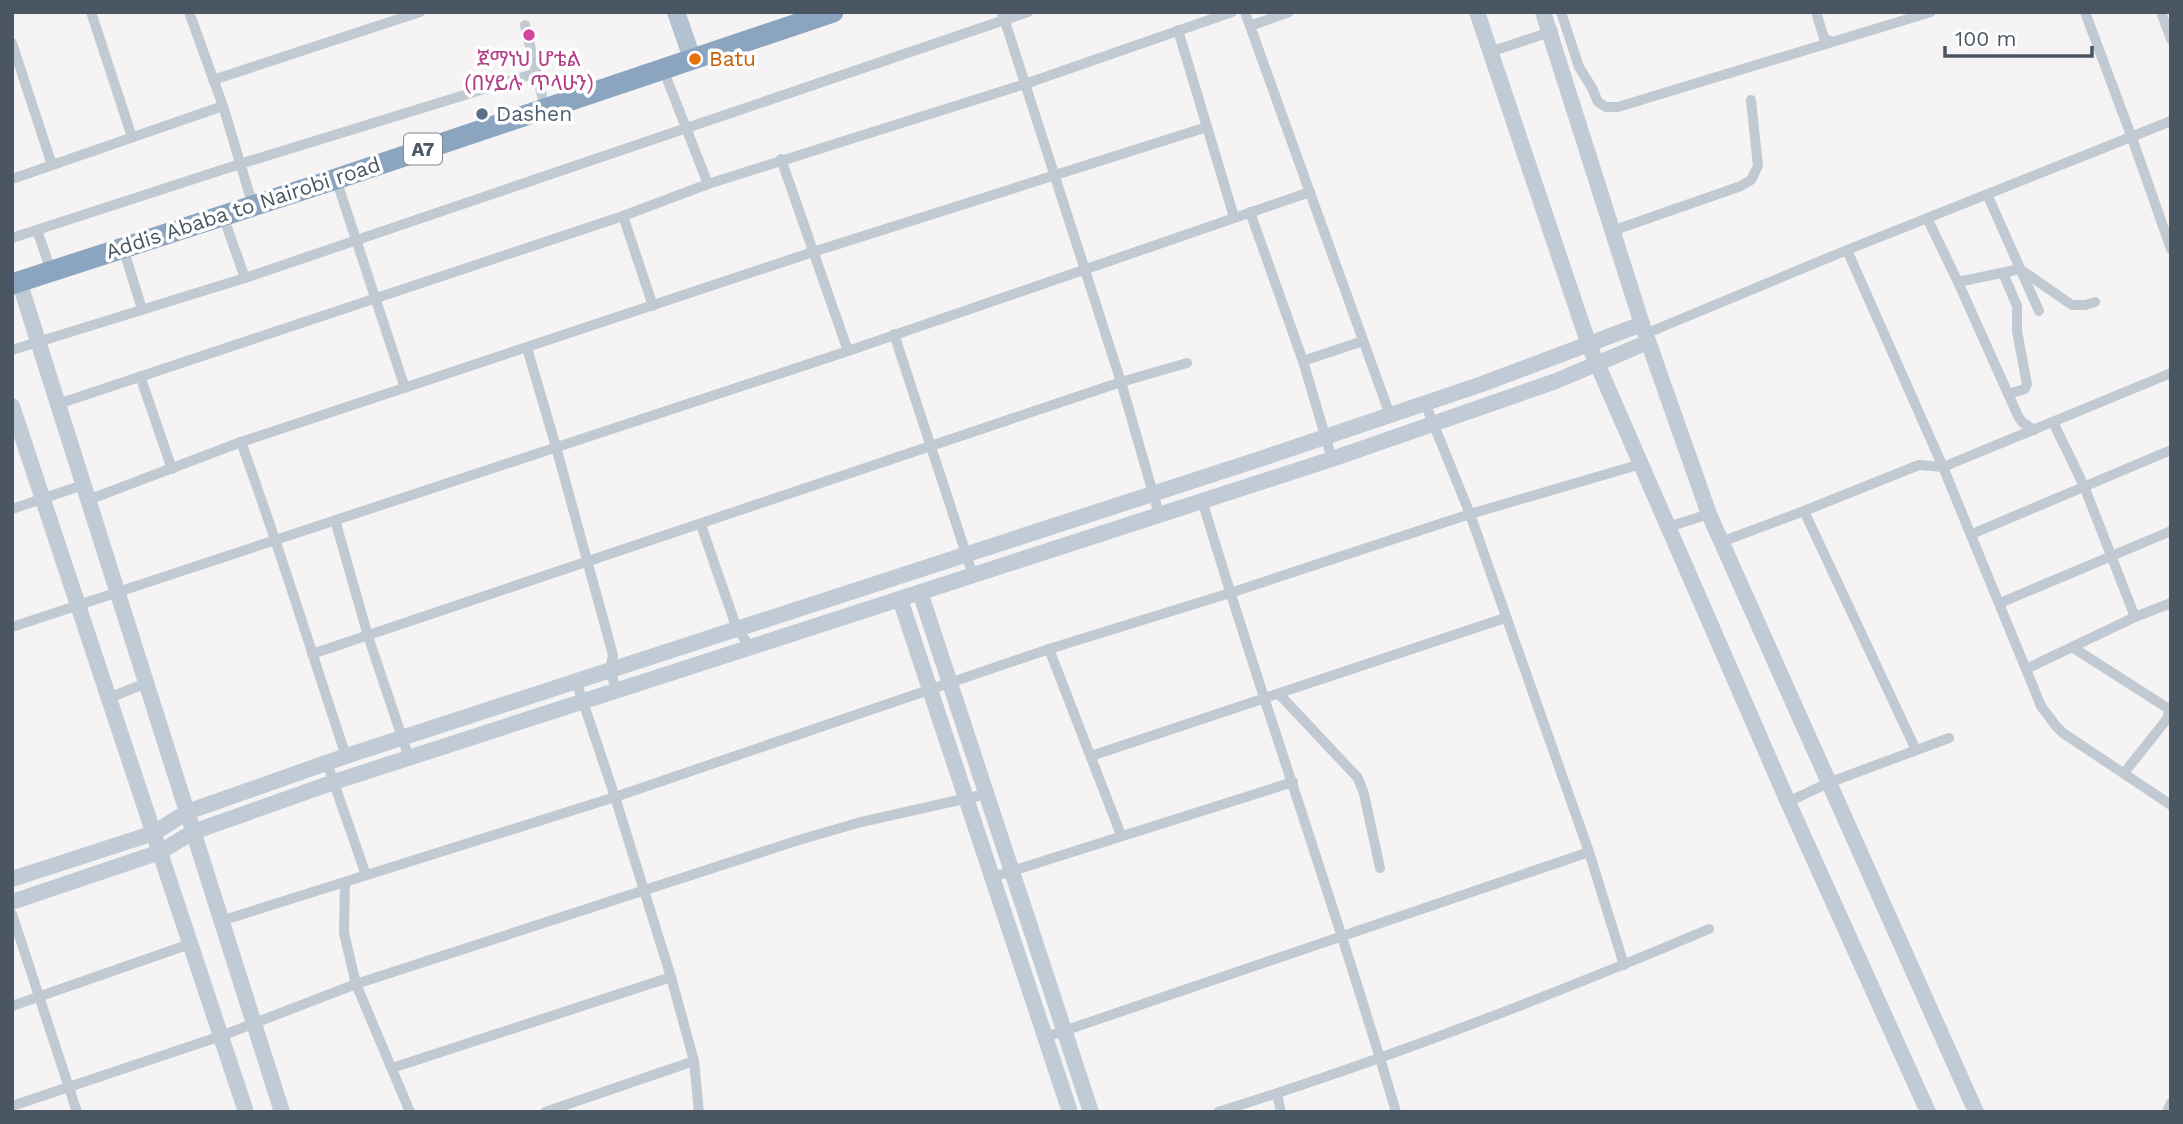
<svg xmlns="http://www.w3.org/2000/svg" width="2183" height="1124" viewBox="0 0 2183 1124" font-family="'Work Sans','Noto Sans Ethiopic',sans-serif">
  <rect width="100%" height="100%" fill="#f5f3f3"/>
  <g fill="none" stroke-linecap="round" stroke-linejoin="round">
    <g stroke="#c1cad2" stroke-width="10">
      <path d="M91,12l41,125"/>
      <path d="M189,12l34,94 30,100"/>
      <path d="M1002,12l119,370 38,132"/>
      <path d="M1245,12l145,403"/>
      <path d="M1561,12l18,55 13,21 6,14 8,5h12l313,-95"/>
      <path d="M1816,12l8,26 6,3"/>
      <path d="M2085,12l47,126 39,111"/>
      <path d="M2161,12l10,27"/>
      <path d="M525,25l20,83"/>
      <path d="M1250,26l39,-14"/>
      <path d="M1178,30l56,187"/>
      <path d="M12,43l40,122"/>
      <path d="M1490,52l63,-21"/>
      <path d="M663,69l45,115"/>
      <path d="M213,80l207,-68"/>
      <path d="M781,159l67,192"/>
      <path d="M12,179l211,-73"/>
      <path d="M336,179l69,209"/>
      <path d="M1987,194l52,117"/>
      <path d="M1250,212l53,149 29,98"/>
      <path d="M223,216l22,62"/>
      <path d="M623,216l30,90"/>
      <path d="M1927,218l31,64 60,134 4,6 12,8"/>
      <path d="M37,230l14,41"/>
      <path d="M1612,231l129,-45 10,-6 7,-14 -7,-66"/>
      <path d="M12,238l228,-74 296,-91"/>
      <path d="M123,248l19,61"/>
      <path d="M1847,250l96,217 98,239 15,20 7,7 108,72"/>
      <path d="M2003,273l14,33v25l10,53 -2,5 -17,5"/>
      <path d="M1958,282l62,-13 52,36h13l10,-3"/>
      <path d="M894,334l79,241"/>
      <path d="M1645,334l202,-84 324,-129"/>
      <path d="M527,348l29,99 57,208 -3,15 6,19"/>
      <path d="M12,350l233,-72 783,-266"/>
      <path d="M1303,361l60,-20"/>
      <path d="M140,376l32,93"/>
      <path d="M1425,403l45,111 119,338 35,113"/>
      <path d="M58,404l565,-188 85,-32 317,-100 207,-72"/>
      <path d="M2053,422l31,64 51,131"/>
      <path d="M241,442c38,104 70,209 105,314"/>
      <path d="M88,500l153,-58 572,-190 394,-125"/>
      <path d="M1202,500c61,205 134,406 194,612"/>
      <path d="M12,509l71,-24"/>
      <path d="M1804,511l112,239"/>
      <path d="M335,520l33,116 41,122"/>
      <path d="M701,525l36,104 13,17"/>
      <path d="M1668,527l41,-13"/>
      <path d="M1972,534l199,-84"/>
      <path d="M1721,542l83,-31 115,-46 24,2 228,-94"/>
      <path d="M2000,603l171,-72"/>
      <path d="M12,627l836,-276 462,-159"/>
      <path d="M2072,647l97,62 -2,10 -43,54"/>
      <path d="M1049,649l72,186"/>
      <path d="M312,654l809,-272 66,-19"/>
      <path d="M2026,669l109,-52 36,-14"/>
      <path d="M576,681l39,116 56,180 23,84 5,51"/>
      <path d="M1279,694l79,84 6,16 16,74"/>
      <path d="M109,698l37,-15"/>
      <path d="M1091,756l414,-138"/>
      <path d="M327,763l39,112"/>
      <path d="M1788,802l40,-19 121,-45"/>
      <path d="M993,877l300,-95"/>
      <path d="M345,883l-1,50 12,51 54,128"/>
      <path d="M12,914l65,198"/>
      <path d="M221,921l394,-124 434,-148 181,-56 240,-79 171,-50"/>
      <path d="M12,1006l178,-62"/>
      <path d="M1046,1037l543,-185"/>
      <path d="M392,1068l279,-91"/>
      <path d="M1277,1094l4,18"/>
      <path d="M12,1106l209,-70 135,-52 443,-144 62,-18 125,-28"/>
      <path d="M545,1112l149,-51"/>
      <path d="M1218,1112c167,-52 330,-115 491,-183"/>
      <path d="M2167,1112l4,-9"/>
    </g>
    <g stroke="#c1cbd6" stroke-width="16">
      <path d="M1477,12l112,333 199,457 140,310"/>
      <path d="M1543,12l99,312 67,190 267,598"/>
      <path d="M19,281l263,831"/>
      <path d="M12,406l234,706"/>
      <path d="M920,592l171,520"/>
      <path d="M900,599l170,513"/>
      <path d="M12,879l142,-46 33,-21 159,-56 917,-298 219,-74 160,-60"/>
      <path d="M12,902l148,-50 33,-20 141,-50 998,-323 224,-78 92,-39"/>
    </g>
    <path stroke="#b3c2d1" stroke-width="18" d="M676,12l16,46"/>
    <path stroke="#8ba5c1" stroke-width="21" d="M12,284l324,-105 497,-167"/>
  </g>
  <circle fill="#d1479c" stroke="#fff" stroke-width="2.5" cx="529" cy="35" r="7"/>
  <circle fill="#e8710a" stroke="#fff" stroke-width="2.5" cx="695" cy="59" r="7"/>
  <circle fill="#5c6f8a" stroke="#fff" stroke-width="2.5" cx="482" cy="114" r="7"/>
  <g text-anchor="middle" stroke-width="7" stroke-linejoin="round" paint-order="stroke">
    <rect fill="#fff" stroke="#808990" stroke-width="2" x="404" y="133.5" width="38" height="31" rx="5"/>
    <g font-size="19" font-weight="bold" fill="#4a5661">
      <text x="423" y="156">A7</text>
    </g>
    <g font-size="21" fill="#b23c85" stroke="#fff">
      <text x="529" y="66">ጀማነህ ሆቴል<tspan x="529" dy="24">(በሃይሉ ጥላሁን)</tspan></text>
    </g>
    <g font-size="21" fill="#c56008" stroke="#fff" text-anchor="start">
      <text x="709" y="66">Batu</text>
    </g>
    <g font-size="21" fill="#4e5e75" stroke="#fff" text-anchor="start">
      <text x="496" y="121">Dashen</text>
    </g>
    <g font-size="21" fill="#4a5661" stroke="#fff">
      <text transform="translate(243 208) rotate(-18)" y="7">Addis Ababa to Nairobi road</text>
    </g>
  </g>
  <rect width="2183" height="1124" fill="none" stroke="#4a5661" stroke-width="28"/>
  <path d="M1945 46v10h147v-10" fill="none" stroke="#4a5661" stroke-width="3.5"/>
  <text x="1955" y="46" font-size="21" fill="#4a5661" stroke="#ffffff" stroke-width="5" paint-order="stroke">100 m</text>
</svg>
